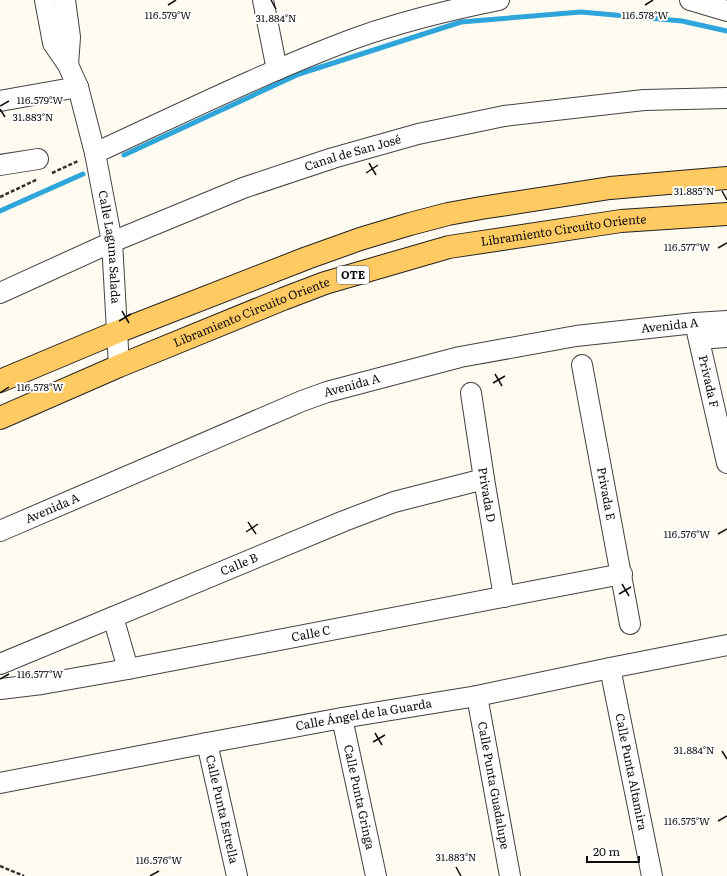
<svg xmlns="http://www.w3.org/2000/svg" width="727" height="876" viewBox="0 0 727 876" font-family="Literata,serif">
  <rect width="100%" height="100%" fill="#fffbf1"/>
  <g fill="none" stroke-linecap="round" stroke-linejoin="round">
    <g stroke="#2fa6db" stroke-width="5">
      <path d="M124,155l175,-81 162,-52 120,-10 101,9 45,10"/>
      <path d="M0,211l83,-37"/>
    </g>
    <defs>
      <g id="minor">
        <path id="s1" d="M45,0l8,43 15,22 10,22 17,66 17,89 7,124"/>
        <path d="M65,0l5,37 -2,28"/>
        <path d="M263,0l14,70"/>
        <path d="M690,0l37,11"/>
        <path d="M0,101l78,-14"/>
        <path d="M95,153c85,-39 170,-81 258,-114 47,-17 96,-29 146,-39"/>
        <path d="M0,165l38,-6"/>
        <path id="s2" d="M0,293l112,-51 131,-54 90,-30 85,-24 86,-18 140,-16 83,-2"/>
        <path id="s3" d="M695,323l32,140"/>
        <path d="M699,339l28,-2"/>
        <path id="s4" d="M582,365l48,259"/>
        <path id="s5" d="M471,393l13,86 20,118"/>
        <path id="s6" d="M0,531l302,-130 25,-9 133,-35 116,-21 119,-13 32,-2"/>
        <path d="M113,617l15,52"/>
        <path id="s7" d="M0,664l344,-143 50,-19 90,-23"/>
        <path id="s8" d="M610,668l42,208"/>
        <path id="s9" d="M0,689l42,-5 86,-15 494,-95"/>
        <path id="s10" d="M477,696l33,180"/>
        <path id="s11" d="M342,718l34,158"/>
        <path id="s12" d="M207,743l30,133"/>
        <path id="s13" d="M0,783l207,-40 135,-25 135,-22 133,-28 117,-23"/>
      </g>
      <g id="major">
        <path d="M0,381l117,-49 190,-74 53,-19 50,-15 38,-10 33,-6 129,-20 117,-10"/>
        <path id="s14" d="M0,418l119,-52 164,-67 42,-16 124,-36 172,-26 106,-7"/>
      </g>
    </defs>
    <use href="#minor" stroke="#424242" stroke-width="22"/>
    <use href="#major" stroke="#202020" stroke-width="24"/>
    <g stroke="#313131" stroke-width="2.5" stroke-dasharray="4 2" stroke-linecap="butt">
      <path d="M52,173l26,-12"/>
      <path d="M0,197l38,-18"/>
      <path d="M0,866l24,10"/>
    </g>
    <use href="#minor" stroke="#fff" stroke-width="20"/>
    <use href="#major" stroke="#ffca61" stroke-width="22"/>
  </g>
  <path fill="none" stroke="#0f0f0f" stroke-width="1.5" d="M271,0l5,9M168,5l8,-5M645,5l8,-5M0,106l9,-5M0,109l5,8M369,163l7,12M366,173l12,-8M722,191l5,9M718,248l9,-5M122,311l7,12M119,321l12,-7M495,374l7,12M493,383l12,-7M0,393l9,-6M248,522l8,12M246,532l12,-8M718,534l9,-5M622,584l7,12M619,594l12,-7M0,679l9,-5M375,733l7,12M373,742l12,-7M722,751l5,8M718,821l9,-5M456,867l5,9M150,876l9,-5"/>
  <g text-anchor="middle" stroke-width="4" stroke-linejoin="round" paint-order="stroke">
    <rect fill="#fff" stroke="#575757" stroke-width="1" x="337" y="266" width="32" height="18" rx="3"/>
    <g font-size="11" font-weight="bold" fill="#0f0f0f">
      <text x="353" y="279">OTE</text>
    </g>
    <g font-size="12" fill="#0f0f0f" stroke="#fff">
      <text dy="4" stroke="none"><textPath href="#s2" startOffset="380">Canal de San José</textPath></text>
      <text dy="4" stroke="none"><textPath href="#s14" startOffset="597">Libramiento Circuito Oriente</textPath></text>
      <text dy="4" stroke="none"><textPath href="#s1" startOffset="258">Calle Laguna Salada</textPath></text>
      <text dy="4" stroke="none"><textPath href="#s14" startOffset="273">Libramiento Circuito Oriente</textPath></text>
      <text dy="4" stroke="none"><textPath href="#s6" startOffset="705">Avenida A</textPath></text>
      <text dy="4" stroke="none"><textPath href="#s3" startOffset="60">Privada F</textPath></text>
      <text dy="4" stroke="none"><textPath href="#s6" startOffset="381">Avenida A</textPath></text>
      <text dy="4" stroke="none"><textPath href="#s4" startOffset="131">Privada E</textPath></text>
      <text dy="4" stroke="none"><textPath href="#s5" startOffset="103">Privada D</textPath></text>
      <text dy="4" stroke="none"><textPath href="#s6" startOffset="57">Avenida A</textPath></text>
      <text dy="4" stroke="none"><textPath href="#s7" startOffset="259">Calle B</textPath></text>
      <text dy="4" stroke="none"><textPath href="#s9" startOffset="316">Calle C</textPath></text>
      <text dy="4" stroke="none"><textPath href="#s13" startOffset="370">Calle Ángel de la Guarda</textPath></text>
      <text dy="4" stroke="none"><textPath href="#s8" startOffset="106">Calle Punta Altamira</textPath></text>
      <text dy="4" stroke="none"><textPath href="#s10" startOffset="91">Calle Punta Guadalupe</textPath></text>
      <text dy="4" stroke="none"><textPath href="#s11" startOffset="81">Calle Punta Gringa</textPath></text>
      <text dy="4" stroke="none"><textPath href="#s12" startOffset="68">Calle Punta Estrella</textPath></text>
    </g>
  </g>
  <g font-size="10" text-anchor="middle" fill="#0f0f0f" stroke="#fff" stroke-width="4" stroke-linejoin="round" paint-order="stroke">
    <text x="168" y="19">116.579°W</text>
    <text x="645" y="19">116.578°W</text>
    <text x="276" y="22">31.884°N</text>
    <text x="40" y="104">116.579°W</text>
    <text x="33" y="121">31.883°N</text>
    <text x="694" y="195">31.885°N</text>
    <text x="687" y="251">116.577°W</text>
    <text x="40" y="391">116.578°W</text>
    <text x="687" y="538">116.576°W</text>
    <text x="40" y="678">116.577°W</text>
    <text x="694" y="754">31.884°N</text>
    <text x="687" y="825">116.575°W</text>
    <text x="456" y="861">31.883°N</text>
    <text x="159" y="864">116.576°W</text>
  </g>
  <path d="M587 856v6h52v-6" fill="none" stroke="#0f0f0f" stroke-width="2"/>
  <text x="593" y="856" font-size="12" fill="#0f0f0f" stroke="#ffffff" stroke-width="3" paint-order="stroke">20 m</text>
</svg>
